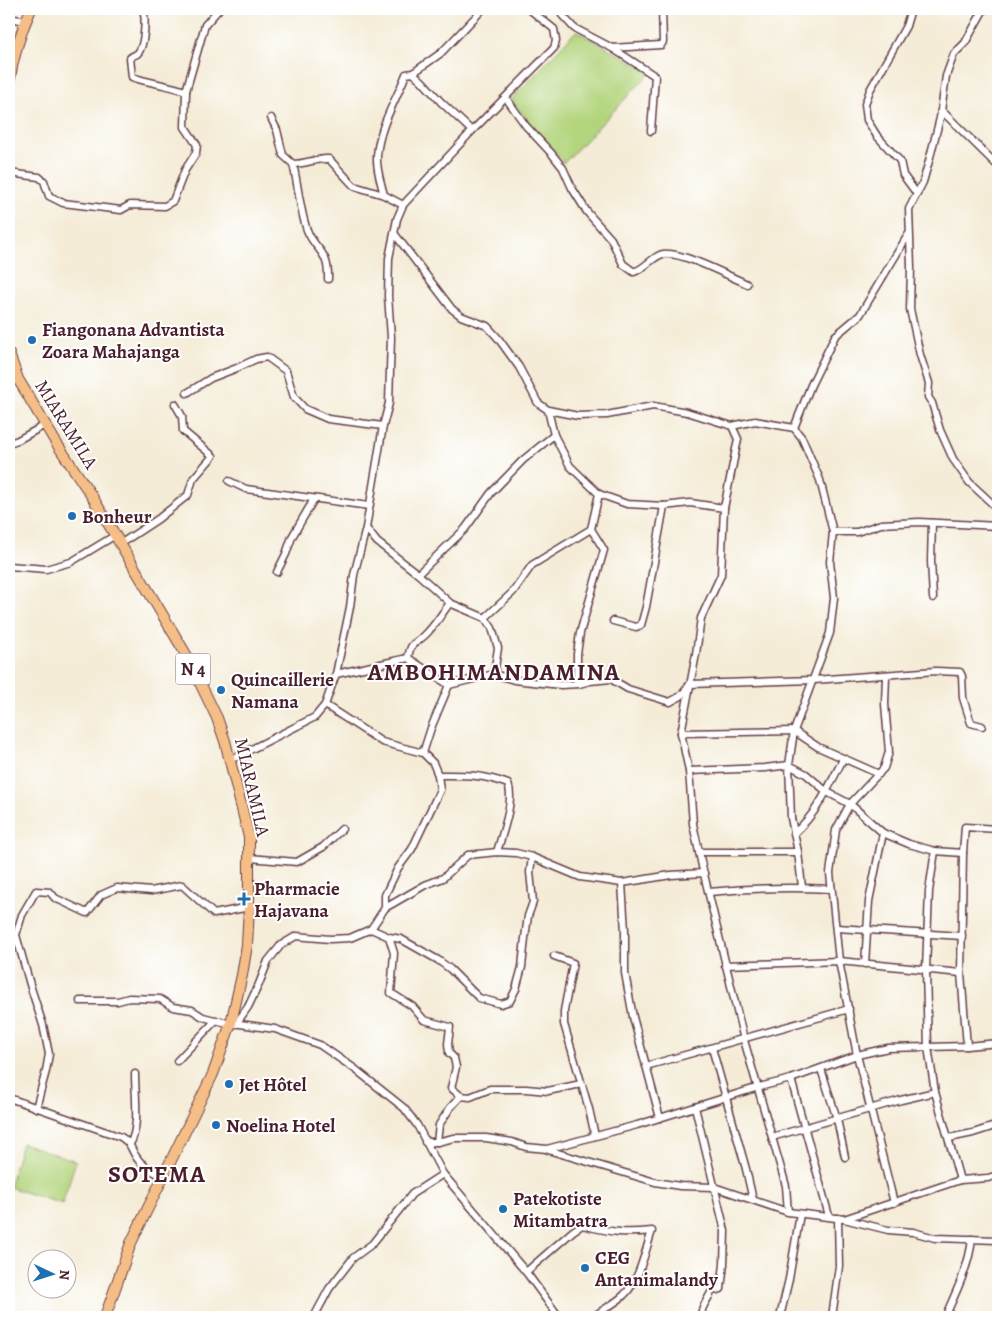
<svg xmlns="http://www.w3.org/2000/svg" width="1007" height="1326" viewBox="0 0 1007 1326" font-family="Alegreya,serif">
  <rect width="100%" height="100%" fill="#fff"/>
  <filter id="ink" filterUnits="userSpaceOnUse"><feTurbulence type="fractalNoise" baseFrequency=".02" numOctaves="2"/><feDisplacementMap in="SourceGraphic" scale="10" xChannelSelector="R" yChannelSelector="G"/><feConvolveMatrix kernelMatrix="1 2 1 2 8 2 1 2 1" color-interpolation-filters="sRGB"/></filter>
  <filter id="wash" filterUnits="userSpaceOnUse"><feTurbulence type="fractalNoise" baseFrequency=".0096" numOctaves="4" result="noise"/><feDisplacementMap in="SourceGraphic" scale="20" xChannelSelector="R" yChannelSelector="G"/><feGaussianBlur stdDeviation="1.12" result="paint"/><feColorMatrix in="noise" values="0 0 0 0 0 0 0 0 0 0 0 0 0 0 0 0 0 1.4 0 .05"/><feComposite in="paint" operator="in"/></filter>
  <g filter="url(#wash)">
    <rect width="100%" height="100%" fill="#f4ecd7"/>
    <g fill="#b2d47c" stroke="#7e7a54">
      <path d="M576,31l75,41 -87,91 -53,-63z"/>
      <path d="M22,1143l54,18 -14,43 -53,-17z"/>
    </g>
  </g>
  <g filter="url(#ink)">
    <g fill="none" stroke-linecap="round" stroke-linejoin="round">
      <defs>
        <g id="minor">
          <path d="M143,9c3,9 2,38 -6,45 -2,1 -5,2 -7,4l2,19c17,6 36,8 54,14"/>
          <path d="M560,9l2,6 12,13 38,20 43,28 -4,55"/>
          <path d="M911,9l-5,17 -36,64 -5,14 2,16 10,16 23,25 3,14 14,19"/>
          <path d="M984,9l-19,34 -11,11 -8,22 -6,42 -11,43 -6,21 -14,27 2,58 -1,42 10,46 9,28 -1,14 4,6 8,27 13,29 16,23 29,27"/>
          <path d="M9,18l17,3"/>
          <path d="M612,48l49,-3 2,-3 -1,-33"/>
          <path d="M413,73l28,-20 42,-44"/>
          <path d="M506,98l20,28 26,28 11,14 9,20 15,24 24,27 12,25 11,8c12,-4 19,-16 29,-18 18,-3 66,22 84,30"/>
          <path d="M941,110l57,56"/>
          <path d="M271,118l6,12 6,25 10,9c14,0 22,-6 36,-5l25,27 30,9 19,10"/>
          <path d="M293,164c5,20 7,47 14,66 8,21 22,20 21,49"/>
          <path d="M9,173l30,4 5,4 5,15 14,7 58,7 9,-5 35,1 8,-5 12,-31 11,-17 1,-8 -12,-18 1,-36 19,-66 14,-16"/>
          <path d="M384,195c-3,-12 -8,-26 -7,-39 2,-30 19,-55 29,-82l7,-1 9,8 19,21 31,29"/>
          <path d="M394,233l58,76 9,7 26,10 11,12 21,29 19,36 10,7 6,25 16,31 29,28 28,10 37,2 26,-3 34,5"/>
          <path d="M187,393l24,-15 26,-10 19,-9 11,-2 19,14 8,26 11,12 23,10 55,7"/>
          <path d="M548,410l30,6 29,-1 46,-9 34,6 45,14 6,13 -14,69 -3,67 -20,43 -5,36 -15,79 8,38 4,53 9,42 42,174 42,146 2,26"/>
          <path d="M732,426l23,-5 39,7 8,10 18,42 13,52 -3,30 4,36 -4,35 -36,98 -5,34 2,53 7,34 4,35"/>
          <path d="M794,428l17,-43 24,-49 25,-21 48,-80"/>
          <path d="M9,443l9,-3 27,-15"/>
          <path d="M229,481l17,8 123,17"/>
          <path d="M932,523l-1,38 2,37"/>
          <path d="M366,528l11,14 41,32 32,29 35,15 7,10 6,20 -4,26"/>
          <path d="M833,532h24l24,-8 38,-2 79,4"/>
          <path d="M120,544l38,-25 30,-24 5,-16 20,-23 -30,-25 -1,-15 -7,-12"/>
          <path d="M9,566l37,3 25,-7 43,-26"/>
          <path d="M277,572l9,-18 6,-17 22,-38"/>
          <path d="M418,574l47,-45 26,-36 32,-33 31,-25"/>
          <path d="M485,618l28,-26 19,-27 59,-36 8,-35"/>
          <path d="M613,621l23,6 5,-2 5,-18 18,-101"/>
          <path d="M408,658c3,-17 6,-13 16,-22 10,-9 18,-23 26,-33"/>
          <path d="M336,674l72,-16 41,27 45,-11 20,6 47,5 18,-1 11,-3 21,-2 17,10 42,13 11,-6 9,-12 124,-4 122,-9 24,1 2,4 1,22 8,25 11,3"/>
          <path d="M886,676l-1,28 4,48 -5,16 -34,36 -14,26 -6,43 9,88 18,94 37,148"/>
          <path d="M577,684v-30l3,-21 24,-83 -13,-21"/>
          <path d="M325,705l57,37 41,11 10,10 5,12 2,15 -28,59 -14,19 -13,27v13"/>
          <path d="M681,733l113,-2 24,16 61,27"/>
          <path d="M423,753l8,-25 18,-43"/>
          <path d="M230,760l85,-43 10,-12 11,-31 14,-67 4,-32 12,-47 17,-102 6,-23 2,-66 -3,-41 1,-38 8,-39 6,-14 69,-74 82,-83 2,-7 -2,-12 -25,-20"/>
          <path d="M689,771l76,-3 24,-3 17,9 21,18 23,12 33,29 26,11 26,7 28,2"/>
          <path d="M438,775c29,0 43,-1 70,9 7,17 -6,50 -11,68"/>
          <path d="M794,833c23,-19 36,-48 49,-74"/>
          <path d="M935,851l-6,40 -3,79 2,77 7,45 25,88"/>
          <path d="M699,852h99"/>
          <path d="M249,858l48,4 26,-15 19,-18"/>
          <path d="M622,883l3,48v42l8,44 27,101"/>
          <path d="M709,892c41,-4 82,-5 122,-3"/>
          <path d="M837,928l125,8"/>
          <path d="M371,929l18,8 5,16 -3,40 21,13 12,14 26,7 -2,17 1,9 5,5 2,9 -5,21 10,8"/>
          <path d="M389,937l12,2 37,21 12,9 29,29 22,6 9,-3 6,-12 6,-22 3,-29 3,-22 5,-14 -3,-30 2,-15"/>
          <path d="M554,956l19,7 -9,48v13l25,85 6,27"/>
          <path d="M865,964l4,-63 14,-68"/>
          <path d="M725,965l114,-4 122,12"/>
          <path d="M80,1001h38l11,-3 31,1 13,8 19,3 11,7 28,7"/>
          <path d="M233,1023l42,6 45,16 35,24 49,39 13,17 26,49 83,98 33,45"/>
          <path d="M236,1024l12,-17 11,-23 9,-23 13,-16 15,-9 34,3 20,-1 21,-9 14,-21 40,-23 18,-7 25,-23 29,-3 19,1 16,4 48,20 42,6 49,-8 33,-2"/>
          <path d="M967,1046l-6,-73 2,-120 2,-26 33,2"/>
          <path d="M712,1048l34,121 7,31"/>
          <path d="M177,1061l39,-41"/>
          <path d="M646,1066l203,-57"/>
          <path d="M821,1069l16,50 8,38"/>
          <path d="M791,1079l38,137"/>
          <path d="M9,1098l112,39c11,8 8,8 14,18 6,11 18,16 28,22"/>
          <path d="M695,1107l30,124 -1,33 -3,25 -9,2 -9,16 -3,10"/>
          <path d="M36,1108l10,-37 3,-17 -6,-29 -12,-37 -15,-53 6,-20 14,-24 14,1 5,6 32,15 14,-18 16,-7 34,3 31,-6 32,29 35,-7"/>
          <path d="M772,1137l129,-37 34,-8"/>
          <path d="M949,1138l24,-5 25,-8"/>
          <path d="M425,1142h12l17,-4h32l26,4 14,5 21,2 90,-24 122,-38 32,-8 66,-24 31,-7 79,-2 31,-3"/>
          <path d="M437,1142l2,-17 11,-17 11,-12 9,1 20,-8h36l22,2 33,-7"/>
          <path d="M130,1144c10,-16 5,-50 5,-70"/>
          <path d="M548,1150l107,32 25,4 34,1 74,25 56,7 44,11 25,2 22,6 63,2"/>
          <path d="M844,1219l116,-39 28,-2 10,-3"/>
          <path d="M526,1272l47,-41 9,-6c27,7 42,9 70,6 -7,20 -12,49 -28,64 -9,9 -21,14 -31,22"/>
          <path d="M314,1317l15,-28 24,-31 19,-14 40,-50 31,-20"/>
          <path d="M780,1317l9,-38 11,-65"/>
          <path d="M832,1317l7,-51 -1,-48"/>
          <path d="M945,1317c11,-25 24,-50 27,-78"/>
        </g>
        <g id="primary">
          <path d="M9,83c4,-26 11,-50 22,-74"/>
          <path d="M9,354l9,25 37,62 38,57 94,158 30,62 8,23 24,96v70l-2,38 -5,30 -11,48 -18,51 -82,169 -26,74"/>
        </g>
      </defs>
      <use href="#minor" stroke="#643e45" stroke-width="9"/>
      <use href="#primary" stroke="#643e45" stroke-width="12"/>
      <use href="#minor" stroke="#fff" stroke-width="6"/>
      <use href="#primary" stroke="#f6be87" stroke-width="10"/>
    </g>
  </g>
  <g fill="#1f6fb2" stroke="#fff" stroke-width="2">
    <circle cx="32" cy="340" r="5"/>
    <circle cx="72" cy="516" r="5"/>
    <circle cx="221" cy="690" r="5"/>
    <path d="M241.5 891.5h5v5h5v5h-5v5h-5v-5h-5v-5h5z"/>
    <circle cx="229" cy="1084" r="5"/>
    <circle cx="216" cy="1125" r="5"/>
    <circle cx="503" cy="1209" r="5"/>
    <circle cx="585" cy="1268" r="5"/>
  </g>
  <g text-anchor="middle" stroke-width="4" stroke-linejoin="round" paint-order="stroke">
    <rect fill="#fff" stroke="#80626b" stroke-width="1" x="175.5" y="653.5" width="35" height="31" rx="4"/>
    <g font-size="18" font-weight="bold" fill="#4a1f2b">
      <text x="193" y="675">N 4</text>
    </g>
    <g font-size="19" font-weight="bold" fill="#4a1f2b" stroke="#fff" text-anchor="start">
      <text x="42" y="336">Fiangonana Advantista<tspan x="42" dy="22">Zoara Mahajanga</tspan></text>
      <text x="82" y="523">Bonheur</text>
      <text x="231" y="686">Quincaillerie<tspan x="231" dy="22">Namana</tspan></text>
      <text x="254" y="895">Pharmacie<tspan x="254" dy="22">Hajavana</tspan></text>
      <text x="239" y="1091">Jet Hôtel</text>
      <text x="226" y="1132">Noelina Hotel</text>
      <text x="513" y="1205">Patekotiste<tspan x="513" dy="22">Mitambatra</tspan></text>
      <text x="595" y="1264">CEG<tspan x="595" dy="22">Antanimalandy</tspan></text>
    </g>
    <g font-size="19" fill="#4a1f2b" stroke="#fff">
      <text transform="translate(67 424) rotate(58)" y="7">MIARAMILA</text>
      <text transform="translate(253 787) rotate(77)" y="7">MIARAMILA</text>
    </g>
    <g font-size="24" font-weight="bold" letter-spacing="1" fill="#4a1f2b" stroke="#fff">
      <text x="494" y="680">AMBOHIMANDAMINA</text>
      <text x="157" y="1182">SOTEMA</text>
    </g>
  </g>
  <rect width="1007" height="1326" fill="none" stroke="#fff" stroke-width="30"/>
  <g transform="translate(52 1274) rotate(94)"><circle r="24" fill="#ffffff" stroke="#b7a5aa"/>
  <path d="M0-4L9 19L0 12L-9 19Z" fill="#1f6fb2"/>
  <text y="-8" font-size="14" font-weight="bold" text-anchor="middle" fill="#4a1f2b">N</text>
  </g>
</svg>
